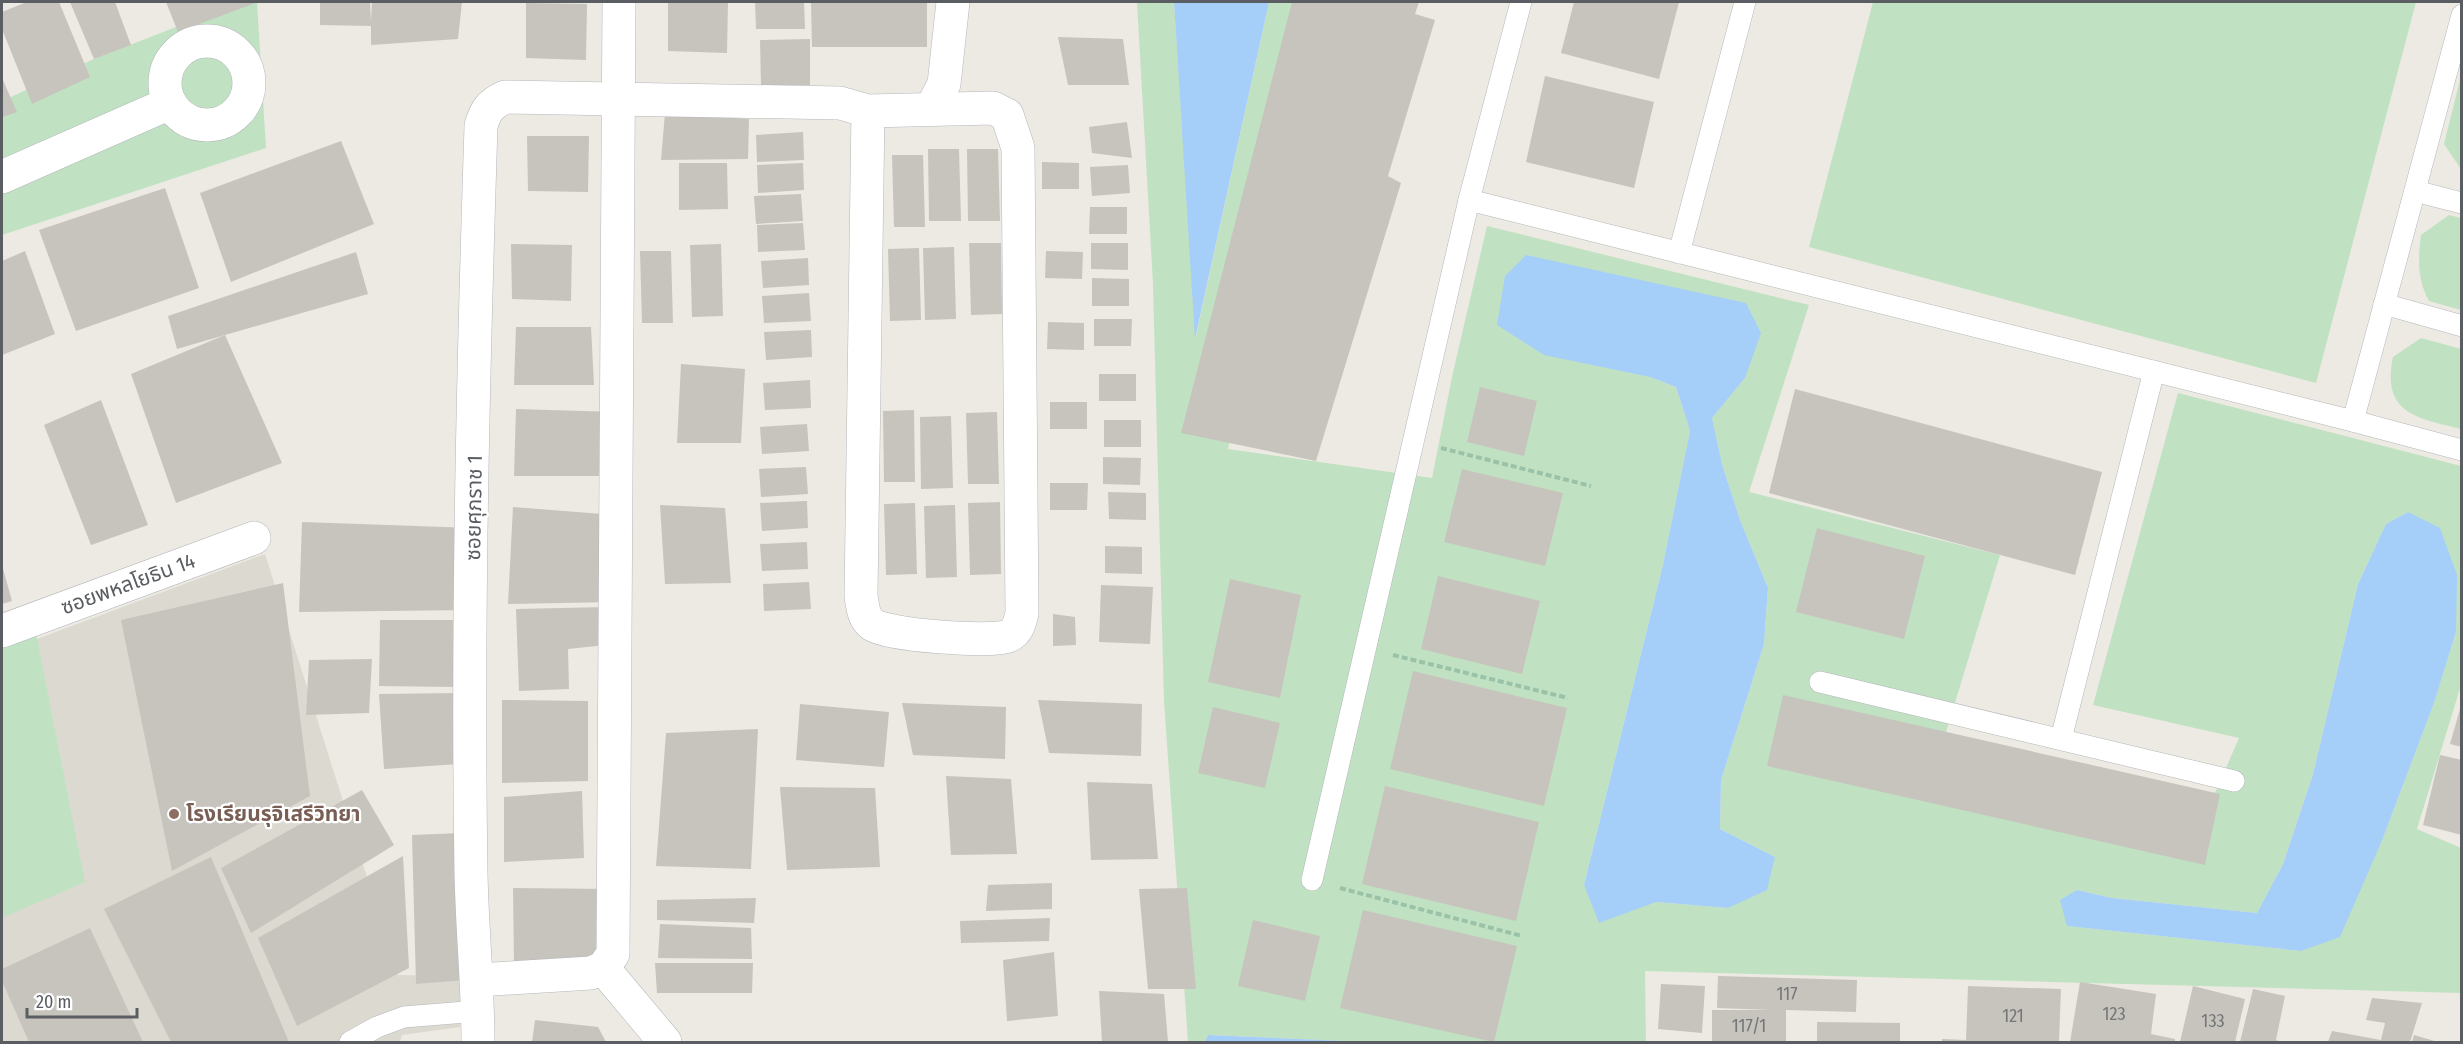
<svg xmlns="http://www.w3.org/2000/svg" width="2463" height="1044" viewBox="0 0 2463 1044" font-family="'Fira Sans Condensed','Noto Sans Thai',sans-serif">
  <rect width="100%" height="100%" fill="#eceae2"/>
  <path fill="#dcdad0" d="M265,554l133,421 62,1v51l-58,8 -2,7h-398v-390z"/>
  <g fill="#c0e2c2" fill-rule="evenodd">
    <path d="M240,2h17l9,146 -264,87v-134l92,-42z"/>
    <path d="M1137,2h37l22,334 73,-334h59l-100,447 204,29 20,-101 35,-151 322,79 -60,187 251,63 -61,200 259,77 41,-94 -146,-33 85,-312 283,73v219l-44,144 44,19v145l-816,-22 1,71h-278l-160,-7 -3,7h-17l-24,-341 -11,-417zM1650,377l95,1 -33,40 10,46 18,56 28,68 -4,56 -43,136 -1,49 55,28 -47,51 -72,-6 -72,-17 78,-316 28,-138 -14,-44zM2408,512l48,120 -22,71 -51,135 -82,113 -234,-25 10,-36 35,8 145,15 26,-49 30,-90 45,-190 28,-60z"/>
    <path d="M1873,2h543l-100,381 -507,-136z"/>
    <path d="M2461,76v93l-17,-25z"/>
    <path d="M2449,215l12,3v92l-32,-9c-12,-22 -11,-42 -8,-66z"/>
    <path d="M2421,338l40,11v80c-43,-11 -80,-15 -68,-72z"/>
    <path d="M36,633l49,249 -83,36v-273z"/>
  </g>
  <g fill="#a5cef8">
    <path d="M1174,2h95l-74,337z"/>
    <path d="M1526,255l220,48 15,30 -16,45 -33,40 10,46 18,56 28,68 -4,56 -43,136 -1,49 55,28 -8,33 -39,18 -72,-6 -57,21 -15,-38 78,-316 28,-138 -14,-44 -26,-10 -106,-22 -47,-30 8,-49z"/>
    <path d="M2408,512l32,16 17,47 -1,57 -22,71 -51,135 -43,99 -39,14 -234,-25 -7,-26 17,-10 35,8 145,15 26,-49 30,-90 45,-190 28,-60z"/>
    <path d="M1208,1035l160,7h-163z"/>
  </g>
  <g fill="#c7c4be">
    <path d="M27,2h32l31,75 -58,27 -30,-75v-17z"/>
    <path d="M70,2h45l16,43 -37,14z"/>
    <path d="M166,2h92l-80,30z"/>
    <path d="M320,2h50l1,19 1,-19h90l-4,37 -87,6v-19l-51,-1z"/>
    <path d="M668,2h60l-1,51 -59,-2z"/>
    <path d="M755,2h49l1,27h-49z"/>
    <path d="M811,2h116v45h-115z"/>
    <path d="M1292,2h127l-4,12 20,6 -47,156 13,7 -85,278 -135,-28z"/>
    <path d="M1574,2h105l-20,77 -98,-26z"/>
    <path d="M526,3l61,1 -1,56 -60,-2z"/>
    <path d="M1058,37l65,2 6,46h-61z"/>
    <path d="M810,39v46l-49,1 -1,-46z"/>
    <path d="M1545,76l109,26 -20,86 -108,-26z"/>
    <path d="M2,78l15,34 -15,5z"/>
    <path d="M665,113l84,6 -1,40 -87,1z"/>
    <path d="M1127,122l5,36 -40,-5 -3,-26z"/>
    <path d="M803,132l1,28 -47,2 -1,-27z"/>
    <path d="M527,136h62l-1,56 -60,-1z"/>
    <path d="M341,141l33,83 -143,58 -31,-89z"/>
    <path d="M928,149h31l2,72h-32z"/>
    <path d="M967,149h31l2,72h-32z"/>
    <path d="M892,155h31l2,72h-31z"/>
    <path d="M1042,162l37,1v26h-37z"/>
    <path d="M679,163h48l1,46 -49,1z"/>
    <path d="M803,163l1,27 -46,3 -1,-28z"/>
    <path d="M1128,165l2,28 -38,3 -2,-29z"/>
    <path d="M165,188l34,100 -123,43 -37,-101z"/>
    <path d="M801,194l2,27 -47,3 -2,-28z"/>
    <path d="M1090,207h37v27h-38z"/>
    <path d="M803,223l2,27 -47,2 -1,-27z"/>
    <path d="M969,243h32l1,71 -31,1z"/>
    <path d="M1091,243h37v27l-37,-1z"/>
    <path d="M511,244l61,1 -1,56 -59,-2z"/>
    <path d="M721,244l2,72 -31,1 -2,-72z"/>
    <path d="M954,247l2,72 -31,1 -2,-72z"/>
    <path d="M919,248l2,72 -31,1 -2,-72z"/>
    <path d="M25,251l30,83 -53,21v-94z"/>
    <path d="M640,251h31l2,72h-31z"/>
    <path d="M1046,251l37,1 -1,27 -37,-1z"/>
    <path d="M356,252l12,42 -143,41 57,128 -106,40 -45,-129 94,-39 -48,14 -9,-33z"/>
    <path d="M808,258l1,27 -46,3 -2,-27z"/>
    <path d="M1092,278l37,1v27h-37z"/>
    <path d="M809,293l2,28 -47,2 -2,-27z"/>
    <path d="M1094,319h38l-1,27h-37z"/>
    <path d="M1048,322l36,1v27l-37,-1z"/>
    <path d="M516,327h75l3,58h-80z"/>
    <path d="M811,330l1,27 -46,3 -2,-28z"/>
    <path d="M681,364l64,5 -4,74h-64z"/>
    <rect x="1099" y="374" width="37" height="27"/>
    <path d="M810,380l1,28 -46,2 -2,-27z"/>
    <path d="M1480,387l57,14 -13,55 -57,-14z"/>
    <path d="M1795,389l307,83 -27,103 -306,-82z"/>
    <path d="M101,400l47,125 -57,20 -47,-120z"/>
    <rect x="1050" y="402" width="37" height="27"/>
    <path d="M516,409l100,3 -1,64h-101z"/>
    <path d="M914,410l1,72h-31l-1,-71z"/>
    <path d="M997,412l2,72h-31l-2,-71z"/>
    <path d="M951,416l2,72 -32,1 -1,-72z"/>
    <rect x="1104" y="420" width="37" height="27"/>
    <path d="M807,424l2,27 -47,3 -2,-27z"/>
    <path d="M1103,457l38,1 -1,27 -37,-1z"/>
    <path d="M806,467l2,27 -47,3 -2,-28z"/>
    <path d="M1462,469l101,24 -18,73 -101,-24z"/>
    <path d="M1050,483h38l-1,27h-37z"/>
    <path d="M1108,492l38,1v27l-37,-1z"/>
    <path d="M807,501l1,27 -46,3 -2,-28z"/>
    <path d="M1000,502l1,72 -31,1 -2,-72z"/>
    <path d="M915,503l2,71 -31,1 -2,-71z"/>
    <path d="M660,505l65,3 6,75 -66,1z"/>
    <path d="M955,505l2,72 -31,1 -2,-72z"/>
    <path d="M513,507l102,8v87l-107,2z"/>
    <path d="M302,522l171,6 -1,82 -173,2z"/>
    <path d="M1817,528l108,28 -21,83 -108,-27z"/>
    <path d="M807,542l1,27 -46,2 -2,-27z"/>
    <path d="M1105,546l37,1v27l-37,-1z"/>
    <path d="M2,565l10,36 -10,3z"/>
    <path d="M1438,576l102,25 -18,73 -101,-25z"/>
    <path d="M1230,579l71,16 -21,103 -72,-16z"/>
    <path d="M809,582l2,27 -47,2 -1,-27z"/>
    <path d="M283,583l27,213 -138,75 -51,-251z"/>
    <path d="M1101,585l52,2 -3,57 -51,-2z"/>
    <path d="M607,607l8,37 -47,5 1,40 -50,2 -3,-82z"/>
    <path d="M1053,614l22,3 1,28 -23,1z"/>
    <path d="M380,620h73l1,67 -75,-1z"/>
    <path d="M372,659l-3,54 -63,2 3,-55z"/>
    <path d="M1413,671l154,37 -23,98 -154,-37z"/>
    <path d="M459,693v71l-75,5 -5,-75z"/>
    <path d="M1783,695l437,99 -15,71 -438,-99z"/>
    <path d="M502,700l86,1v80l-86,2z"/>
    <path d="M1038,700l104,4 -1,52 -92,-3z"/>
    <path d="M2462,702v45l-12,-3z"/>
    <path d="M902,703l104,4 -1,52 -92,-4z"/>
    <path d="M800,704l89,8 -5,55 -88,-7z"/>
    <path d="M1213,707l67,16 -15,65 -67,-15z"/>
    <path d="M758,729l-7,140 -95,-3 10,-133z"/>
    <path d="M2440,755l22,5v75l-39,-10z"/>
    <path d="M946,776l65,3 6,75 -66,1z"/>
    <path d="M1087,782l65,2 6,75 -67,1z"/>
    <path d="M1385,786l154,36 -23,99 -154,-37z"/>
    <path d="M780,787l95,1 5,79 -93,3z"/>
    <path d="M362,790l32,55 -143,88 -30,-65z"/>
    <path d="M582,791l2,67 -80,4v-65z"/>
    <path d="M461,833l5,147 -50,4 -4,-149z"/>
    <path d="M403,856l6,112 -112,58 -39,-88z"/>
    <path d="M211,857l78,185h-118l-67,-133z"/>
    <path d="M1052,883v26l-66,2 2,-26z"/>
    <path d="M513,888l100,1v65l-99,11z"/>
    <path d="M1187,888l9,101h-48l-9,-100z"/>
    <path d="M756,898l-2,25 -97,-3v-20z"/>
    <path d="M1363,910l154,36 -23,96 -154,-34z"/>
    <path d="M1050,918l-1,23 -88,2 -1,-22z"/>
    <path d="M1253,920l67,16 -15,65 -67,-15z"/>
    <path d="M660,924l91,4 1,31 -94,-1z"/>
    <path d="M90,928l53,114h-114l-27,-61v-12z"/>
    <path d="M1054,952l4,64 -51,5 -4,-61z"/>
    <path d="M655,963h98l-1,30h-95z"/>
    <path d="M1718,976l139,4 -1,32 -70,-2v32h-74v-32h59l-54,-2z"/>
    <path d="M2080,982l76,12 -5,40 24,5v3h-105z"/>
    <path d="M1661,984l44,2 -3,47 -44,-4z"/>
    <path d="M1968,986l93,3 -2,53h-117v-3l24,1z"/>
    <path d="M2193,986l52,13 -10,43h-55z"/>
    <path d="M2253,989l32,7 -9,44 6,2h-42z"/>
    <path d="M1099,991l65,3 4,48h-66z"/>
    <path d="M2372,998l50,5 -12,39h-82l4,-11 49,9 4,-17 -19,-3z"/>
    <path d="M535,1020l63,7 8,15h-74z"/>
    <path d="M1817,1022l83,1v19h-83z"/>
    <path d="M2414,1035l24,7h-26z"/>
  </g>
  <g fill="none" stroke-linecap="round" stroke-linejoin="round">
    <defs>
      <g id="lane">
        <path d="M2462,15l-109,406 109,29"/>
        <path d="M2415,191l47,12"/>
        <path d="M1469,200l52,-198"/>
        <path d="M1679,253l66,-251"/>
        <path d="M2384,304l78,22"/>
        <path d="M1820,682l414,99"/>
        <path d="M2061,739l93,-368"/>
        <path d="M1312,880l157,-680 884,221"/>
        <path d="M350,1042l27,-15 27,-10 74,-6"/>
      </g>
      <g id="street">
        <circle cx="207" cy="83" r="42"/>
        <path d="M931,109l13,-25 9,-82"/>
        <path d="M2,177l168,-74"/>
        <path d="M2,631l252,-93"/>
        <path d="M603,968l62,74"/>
        <path d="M477,980l114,-7 12,-5 10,-14 6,-952"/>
        <path d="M478,1042c0,-56 -6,-113 -7,-170 -4,-247 2,-499 10,-746 4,-15 9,-22 24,-29l335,6 28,8 125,-3 14,7 11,33 4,465c-2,9 -4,19 -14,23 -18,7 -119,-1 -135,-11 -10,-7 -10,-18 -12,-29l7,-485"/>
      </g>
    </defs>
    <use href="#lane" stroke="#b4b7bb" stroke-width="22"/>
    <use href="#street" stroke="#b4b7bb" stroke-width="34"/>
    <g stroke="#9ac2a8" stroke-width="4" stroke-dasharray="6 3" stroke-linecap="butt">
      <path d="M1441,448l150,38"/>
      <path d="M1393,655l175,43"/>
      <path d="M1340,888l182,48"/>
    </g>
    <use href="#lane" stroke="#fff" stroke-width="21"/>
    <use href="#street" stroke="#fff" stroke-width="33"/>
  </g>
  <circle fill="#8d6e63" stroke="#fff" stroke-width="2" cx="174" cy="814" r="6"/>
  <g text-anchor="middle" stroke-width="4.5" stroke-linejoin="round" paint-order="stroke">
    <g font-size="18" fill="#757778">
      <text x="1787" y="1000">117</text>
      <text x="2114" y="1020">123</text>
      <text x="2013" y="1022">121</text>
      <text x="2213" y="1027">133</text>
      <text x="1749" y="1032">117/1</text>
    </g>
    <g font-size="21" fill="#5a5d61" stroke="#fff">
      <text transform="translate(474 508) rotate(-89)" y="7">ซอยศุภราช 1</text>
      <text transform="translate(128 584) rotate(-20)" y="7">ซอยพหลโยธิน 14</text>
    </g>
    <g font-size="21" font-weight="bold" fill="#785e54" stroke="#fff" text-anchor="start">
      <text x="186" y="821">โรงเรียนรุจิเสรีวิทยา</text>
    </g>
  </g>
  <rect width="2463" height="1044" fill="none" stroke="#5a5d61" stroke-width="6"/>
  <path d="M27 1008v9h110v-9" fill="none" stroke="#5a5d61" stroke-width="3"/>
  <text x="36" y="1008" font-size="18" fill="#5a5d61" stroke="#ffffff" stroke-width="4.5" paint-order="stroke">20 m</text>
</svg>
